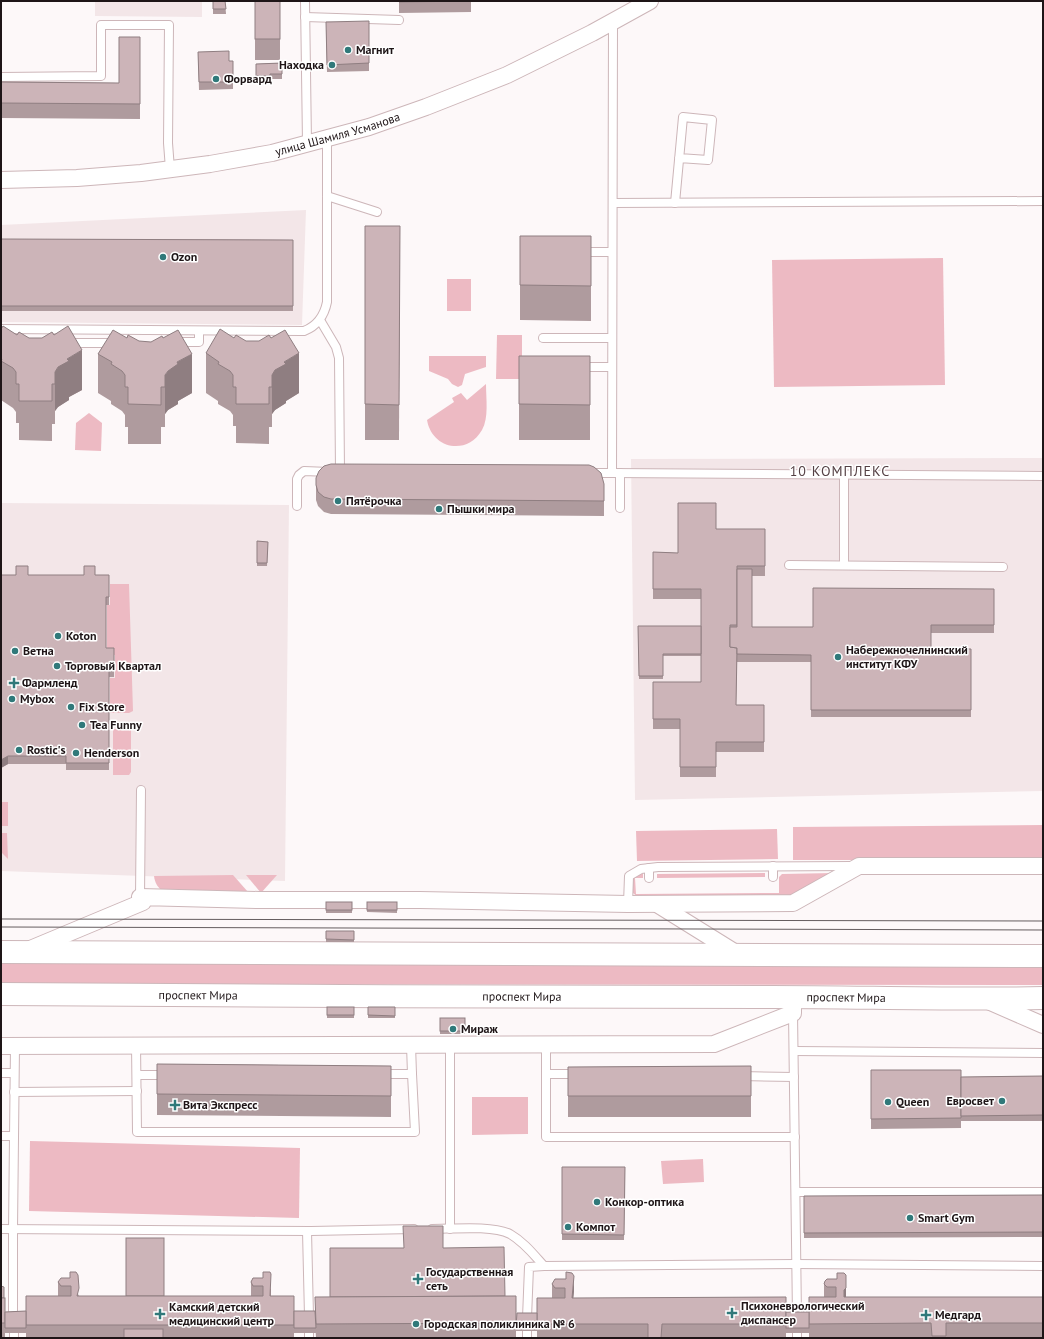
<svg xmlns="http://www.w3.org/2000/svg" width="1044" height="1339" viewBox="0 0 1044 1339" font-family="'PT Sans',sans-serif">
  <rect width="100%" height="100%" fill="#fdf8f9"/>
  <g fill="#f3e6e8">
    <path d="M95,1h107v16l-107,-1z"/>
    <path d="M306,210l-4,115 -301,-3v-97z"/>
    <path d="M1043,458v333l-408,9 -4,-341z"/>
    <path d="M1,503l288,2 -4,376 -284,-10z"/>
  </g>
  <g fill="#edbac3">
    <path d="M943,258l2,127 -171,2 -2,-127z"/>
    <rect x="447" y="279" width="24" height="32"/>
    <path d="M497,335h25v44h-26z"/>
    <path d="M429,356h57v11l-21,7 -3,11 -4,2 -6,-3 -4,-5 -19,-8z"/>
    <path d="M486,384c0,15 3,34 -4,46 -15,26 -50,19 -55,-10l27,-18 -2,-4 9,-5 6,7z"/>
    <path d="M89,413l13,10 -1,28 -26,-1 1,-27z"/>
    <path d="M110,584h19l4,127 -4,2h-19v-35h5v-23l-8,-1v-49h3z"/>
    <path d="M113,729h15l3,1v42l-2,3h-16z"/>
    <rect x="1" y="802" width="7" height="24"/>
    <path d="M1043,825v35h-250v-33z"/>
    <path d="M777,829l1,30 -141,2 -1,-30z"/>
    <path d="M1,833h6l1,26 -7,-7z"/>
    <path d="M765,873v4l-108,1v-4z"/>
    <path d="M834,873l-47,25 -147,1 -7,-6v-15l4,-4h6v4h-8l1,16 143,-1v-16l3,-3z"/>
    <path d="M233,875l15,17 -86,-1c-5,-5 -7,-8 -8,-15z"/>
    <path d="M246,875h31l-16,18z"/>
    <path d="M1,963l1042,1v21l-1042,-1z"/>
    <path d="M472,1097h56v37l-56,1z"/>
    <path d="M30,1141l270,7 -1,70 -270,-7z"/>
    <path d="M703,1159l1,23 -41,2 -2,-23z"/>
  </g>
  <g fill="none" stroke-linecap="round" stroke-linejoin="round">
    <defs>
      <g id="lane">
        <path d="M305,1l2,142"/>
        <path d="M305,17l94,3"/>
        <path d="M1,77l100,-1v-51h68l-1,118 2,26"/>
        <path d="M327,196l50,16"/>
        <path d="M613,203l430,-2"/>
        <path d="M675,203l8,-86 29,3 -4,40 -29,-2"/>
        <path d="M580,252h32"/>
        <path d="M320,320l16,27 3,11 1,114"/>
        <path d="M1,329l303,2c13,-5 20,-14 23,-29v-164"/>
        <path d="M543,338h69"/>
        <path d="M176,342h23v-11"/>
        <path d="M68,343h46"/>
        <path d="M580,367h32"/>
        <path d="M591,473h21l1,-451"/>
        <path d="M612,473l431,3"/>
        <path d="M297,506v-27l2,-4 5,-4 25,1"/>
        <path d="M620,508v-35"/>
        <path d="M789,565l214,2"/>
        <path d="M844,565v-91"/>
        <path d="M773,866v11"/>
        <path d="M649,868v10"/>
        <path d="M140,897l1,-107"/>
        <path d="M628,904l1,-28 12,-7 17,-2 194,-1"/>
        <path d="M793,1013l4,304"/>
        <path d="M136,1044l1,88h278l-3,-58h-31"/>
        <path d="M546,1044v30h31"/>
        <path d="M411,1045l1,29"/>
        <path d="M794,1051l249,2"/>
        <path d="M1,1073h13"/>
        <path d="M546,1074v63h249"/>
        <path d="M137,1075h31"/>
        <path d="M741,1076l53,1"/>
        <path d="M14,1092l123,-1"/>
        <path d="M1,1136h13"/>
        <path d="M796,1192h247"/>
        <path d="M1,1229l310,2 103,-2"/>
        <path d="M432,1229c20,0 60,-4 78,5 14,8 24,21 34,32l252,-2 247,2"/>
        <path d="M450,1229v-184"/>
        <path d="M307,1231l2,85"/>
        <path d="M13,1317v-88l2,-183"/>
        <path d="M527,1318l2,-51 15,-1"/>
        <path d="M527,1331v7"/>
        <path d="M14,1333v5"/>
        <path d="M797,1333v5"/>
        <path d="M309,1338v-5"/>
      </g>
      <g id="street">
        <path id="s1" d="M1,180l76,-2 64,-5 69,-9 62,-11 97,-26 57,-20 81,-32 85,-42 58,-32"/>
        <path d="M657,904l82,51"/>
        <path d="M28,950l115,-48 -3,-5 119,3h161l208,4 165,-1 66,-37h184"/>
        <path d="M988,1001l55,24"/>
        <path d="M1,1046l713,-2 79,-31v-16"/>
      </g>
      <g id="primary">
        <path d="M1,952l1042,4"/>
        <path id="s2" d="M1,994c257,2 513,3 770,3 91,0 181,3 272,1"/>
      </g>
    </defs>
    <use href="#lane" stroke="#cdb6b9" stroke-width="10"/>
    <use href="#street" stroke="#cdb6b9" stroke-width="18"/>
    <use href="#primary" stroke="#cdb6b9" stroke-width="24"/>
    <use href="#lane" stroke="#fff" stroke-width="8"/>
    <use href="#street" stroke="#fff" stroke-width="16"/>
    <use href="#primary" stroke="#fff" stroke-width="22"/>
    <g stroke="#655d5f" stroke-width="1">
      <path d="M1,919l1042,2"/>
      <path d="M1,927l1042,3"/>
    </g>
  </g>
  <g fill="#af9b9e">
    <path d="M213,1h12l1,13h-13z"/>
    <rect x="255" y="1" width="25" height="59"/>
    <path d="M399,1h72v11l-72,1z"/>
    <path d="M369,21v50l-42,1 -1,-42z"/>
    <path d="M140,37v82l-139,-1v-36l118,1z"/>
    <path d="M198,52l31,9h4v28l-34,1z"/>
    <path d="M282,63v16h-12v2l-14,1v-18z"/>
    <path d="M365,226h35l-1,214h-34z"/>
    <path d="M520,236h71v85l-71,-1z"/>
    <path d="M1,239l292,1v71h-292z"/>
    <path d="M1,329l81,61 -13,7v3l-11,7 -3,4v13h-3v17l-33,-1v-17h-3v-11l-3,-4 -12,-8z"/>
    <path d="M234,338l12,3h13l40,52 -13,8v2l-11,7 -3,4v13h-3v17l-33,-1v-17h-3v-11l-3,-4 -12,-7v-3l-12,-8v-40z"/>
    <path d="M98,354l94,39 -14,8v3l-10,6 -3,4v13h-4v17h-33v-17h-3v-12l-3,-4 -11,-7v-3l-13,-8z"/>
    <rect x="519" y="356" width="71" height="84"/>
    <path d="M316,478l288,6v32l-273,-2 -7,-2 -6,-6 -2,-6z"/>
    <path d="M716,529h49v47h-13v51h61l181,-38v44h-63v15l40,1v68h-160v-55h-74l-1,43h28v47h-48v25h-36v-48h-27v-47h48v-26h-38v23h-24l-1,-53h63v-27h-48v-47l25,1z"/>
    <path d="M257,541l11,1 -1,24h-10z"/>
    <path d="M28,575h81v30h-3v43h8v29h-5v93h-43v-6h-58l-7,4z"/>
    <rect x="326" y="902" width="26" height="11"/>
    <path d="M367,902h30v11l-30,-1z"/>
    <rect x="326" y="931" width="28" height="11"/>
    <rect x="327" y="1007" width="27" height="11"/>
    <rect x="368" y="1007" width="27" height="11"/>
    <rect x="440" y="1018" width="25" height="16"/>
    <path d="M157,1064l234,2v51l-234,-2z"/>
    <path d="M751,1066v51h-183v-50z"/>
    <path d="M871,1070l90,7 82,-1v45h-82v-1v8l-90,1z"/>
    <path d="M562,1167h63l-1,73h-62z"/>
    <path d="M1043,1195v42l-239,1v-42z"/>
    <path d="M404,1248h39l62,48h11v42h-200l-1,-20 1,15h-22v5h-268v-5h-21v5h-4v-52l3,12 1,14 21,-1 32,-15v-14l12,-4 9,18h172v-14l2,-4 18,11v7l23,15h21l15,-14z"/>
    <path d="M827,1279l19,18h197v41h-234v-5h-23v-6v11h-249v-40h15v-14l22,7 -1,7 213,14h23l15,-15v-13z"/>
    <path d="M517,1313h20v18h-21z"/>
  </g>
  <g fill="#8f7e81">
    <path d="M82,350v40l-13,7v3l-11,7 -3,4v13v-52l3,-5 9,-8z"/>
    <path d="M299,353v40l-13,8v2l-11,7 -3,4v13v-52l3,-5 9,-8z"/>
    <path d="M192,354v39l-14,8v3l-10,6 -3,4v13v-52l3,-4 9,-9z"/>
    <path d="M8,756v8l-7,4v-8z"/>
    <path d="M574,1276v15l-2,22v-15z"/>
    <path d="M846,1288v15l-2,2v-15z"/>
  </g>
  <g fill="#ccb4b8" stroke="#8f7e81">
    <path d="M213,1h12l1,8h-13z"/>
    <rect x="255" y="1" width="25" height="38"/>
    <path d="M399,1h72l-72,1z"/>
    <path d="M369,21v42l-42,2 -1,-43z"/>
    <path d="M119,37h21v67l-139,-1v-21l118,1z"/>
    <path d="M229,51v10h4v21h-34l-1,-30z"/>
    <path d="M282,63v11h-12v2h-14v-12z"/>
    <path d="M365,226h35l-1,179 -34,-1z"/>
    <path d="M520,236h71v50l-71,-1z"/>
    <path d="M1,239l292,1v66h-292z"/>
    <path d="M3,326l14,9 2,-3 10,6h13l10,-6 2,3 14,-9 14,24 -15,9 2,2 -11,6 -3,5v12h-3v17h-33v-17h-3v-12l-3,-4 -12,-7 1,-2 -1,-1v-29z"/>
    <path d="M220,329l14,9 2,-3 10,6h13l10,-6 2,3 14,-8 14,23 -15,9 2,2 -11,6 -3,5v12h-3v17h-33v-17h-3v-12l-3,-4 -12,-7 1,-2 -13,-9z"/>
    <path d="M113,330l14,8 1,-3 11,6 12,1 11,-6 1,2 15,-8 14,24 -15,8 1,2 -10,7 -3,4v12h-4v18l-33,-1v-17h-3v-12l-3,-4 -11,-7 1,-2 -14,-8z"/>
    <path d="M519,356h71v49l-71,-1z"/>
    <path d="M331,464l258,1 5,2 7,6 3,11v17l-273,-2 -7,-2 -6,-5 -2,-7v-7l3,-7 5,-5z"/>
    <path d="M678,503h38v26h49v37h-28v59h-7v22l7,1 -1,57h28v37h-48v25h-36v-48h-27v-37h48v-93h-48v-37l25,1z"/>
    <path d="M257,541l11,1 -1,21h-10z"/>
    <path d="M16,566h12v9h56v-9h11v9h14v22h-3v51h8v22h-5v93h-43v-7h-58l-7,4v-185h15z"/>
    <path d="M737,569h15v58h61v-39l181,1v36h-63v23l40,1v61h-160v-55l-74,-1v-6l-7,-1v-20h7z"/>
    <path d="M638,626h63v28h-38v22h-24z"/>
    <rect x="326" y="902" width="26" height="8"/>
    <rect x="367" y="902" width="30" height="8"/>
    <path d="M326,931h28v9l-28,-1z"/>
    <rect x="327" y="1007" width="27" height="8"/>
    <path d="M368,1007h27v9l-27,-1z"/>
    <rect x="440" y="1018" width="25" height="13"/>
    <path d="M157,1064l234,2v30l-234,-2z"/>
    <path d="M751,1066v30h-183v-29z"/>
    <path d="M871,1070h90v48l-90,1z"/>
    <path d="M1043,1076v39l-82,1v-39z"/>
    <path d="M562,1167h63l-1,68 -62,-1z"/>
    <path d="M1043,1195v37l-239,1v-37z"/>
    <path d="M403,1226h40v22l61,-1 1,49 -175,1v-49h74z"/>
    <rect x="126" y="1238" width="38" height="58"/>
    <path d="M70,1272h6l2,3 1,13 -2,8h186v-10h-10l-2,-4 2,-4h10v-6h7l1,2 -1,22h24v29h-268v-29h45v-10h-10l-3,-4 3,-4h9z"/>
    <path d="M566,1272l6,1 2,3 -2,22 214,-1v27h-124l-1,14h-13v-14h-111v-26h28v-10h-10l-3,-4 3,-5h11z"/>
    <path d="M837,1273h7l2,2v13l-2,2v7h199v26h-97v13h-14l-1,-13 -122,1v-27h27v-10h-9l-3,-3 1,-3 2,-2h10z"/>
    <path d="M1,1286l3,1v11h-3z"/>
    <path d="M516,1296v27l-200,1 -1,-27z"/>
    <rect x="1" y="1298" width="4" height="25"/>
    <path d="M26,1311v17h-21v-16z"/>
    <path d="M294,1311h21l1,17h-22z"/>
    <rect x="786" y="1312" width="23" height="16"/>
    <path d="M517,1313h20v13h-21z"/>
    <rect x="124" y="1329" width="39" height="9"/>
  </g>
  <g fill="#30797a" stroke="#fff" stroke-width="1.5">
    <circle cx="348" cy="50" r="4"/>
    <circle cx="332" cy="65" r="4"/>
    <circle cx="216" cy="79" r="4"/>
    <circle cx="163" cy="257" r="4"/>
    <circle cx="338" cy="501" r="4"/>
    <circle cx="439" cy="509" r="4"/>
    <circle cx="58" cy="636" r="4"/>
    <circle cx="15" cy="651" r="4"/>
    <circle cx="838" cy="657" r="4"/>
    <circle cx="57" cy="666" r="4"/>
    <path d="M12 677h4v4h4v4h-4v4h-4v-4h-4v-4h4z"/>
    <circle cx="12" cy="699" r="4"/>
    <circle cx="71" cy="707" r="4"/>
    <circle cx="82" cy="725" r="4"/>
    <circle cx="19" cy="750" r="4"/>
    <circle cx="76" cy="753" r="4"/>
    <circle cx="453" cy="1029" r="4"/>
    <circle cx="1002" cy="1101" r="4"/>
    <circle cx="888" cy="1102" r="4"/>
    <path d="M173 1099h4v4h4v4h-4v4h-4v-4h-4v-4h4z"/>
    <circle cx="597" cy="1202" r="4"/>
    <circle cx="910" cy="1218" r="4"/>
    <circle cx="568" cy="1227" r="4"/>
    <path d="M416 1273h4v4h4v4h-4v4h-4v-4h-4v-4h4z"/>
    <path d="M730 1307h4v4h4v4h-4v4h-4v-4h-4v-4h4z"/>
    <path d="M158 1308h4v4h4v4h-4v4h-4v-4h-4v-4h4z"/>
    <path d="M924 1309h4v4h4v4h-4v4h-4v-4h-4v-4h4z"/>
    <circle cx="416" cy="1324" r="4"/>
  </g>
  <g text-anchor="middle" stroke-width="3" stroke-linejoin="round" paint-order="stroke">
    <g font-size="12" font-weight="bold" fill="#1e1517" stroke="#fff" text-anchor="start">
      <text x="356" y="54">Магнит</text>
      <text x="324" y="69" text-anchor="end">Находка</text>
      <text x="224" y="83">Форвард</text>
      <text x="171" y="261">Ozon</text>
      <text x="346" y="505">Пятёрочка</text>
      <text x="447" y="513">Пышки мира</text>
      <text x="66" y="640">Koton</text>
      <text x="846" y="654">Набережночелнинский<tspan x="846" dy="14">институт КФУ</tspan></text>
      <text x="23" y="655">Ветна</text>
      <text x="65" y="670">Торговый Квартал</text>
      <text x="22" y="687">Фармленд</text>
      <text x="20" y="703">Mybox</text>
      <text x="79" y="711">Fix Store</text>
      <text x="90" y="729">Tea Funny</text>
      <text x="27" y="754">Rostiс's</text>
      <text x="84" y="757">Henderson</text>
      <text x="461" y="1033">Мираж</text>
      <text x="994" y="1105" text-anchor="end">Евросвет</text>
      <text x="896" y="1106">Queen</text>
      <text x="183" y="1109">Вита Экспресс</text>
      <text x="605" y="1206">Конкор-оптика</text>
      <text x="918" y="1222">Smart Gym</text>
      <text x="576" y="1231">Компот</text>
      <text x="426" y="1276">Государственная<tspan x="426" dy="14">сеть</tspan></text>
      <text x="741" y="1310">Психоневрологический<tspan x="741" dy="14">диспансер</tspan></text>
      <text x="169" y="1311">Камский детский<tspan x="169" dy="14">медицинский центр</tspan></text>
      <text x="935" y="1319">Медгард</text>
      <text x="424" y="1328">Городская поликлиника № 6</text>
    </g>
    <g font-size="12" fill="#1e1517" stroke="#fff">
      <text dy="4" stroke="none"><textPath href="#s1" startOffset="341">улица Шамиля Усманова</textPath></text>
      <text dy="4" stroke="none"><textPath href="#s2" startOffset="197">проспект Мира</textPath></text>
      <text dy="4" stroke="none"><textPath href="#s2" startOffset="521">проспект Мира</textPath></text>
      <text dy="4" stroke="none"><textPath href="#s2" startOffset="845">проспект Мира</textPath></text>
    </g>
    <g font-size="14" letter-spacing="1" fill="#544044" stroke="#fff">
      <text x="840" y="476">10 КОМПЛЕКС</text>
    </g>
  </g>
  <rect width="1044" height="1339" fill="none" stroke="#1e1517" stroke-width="4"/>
</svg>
